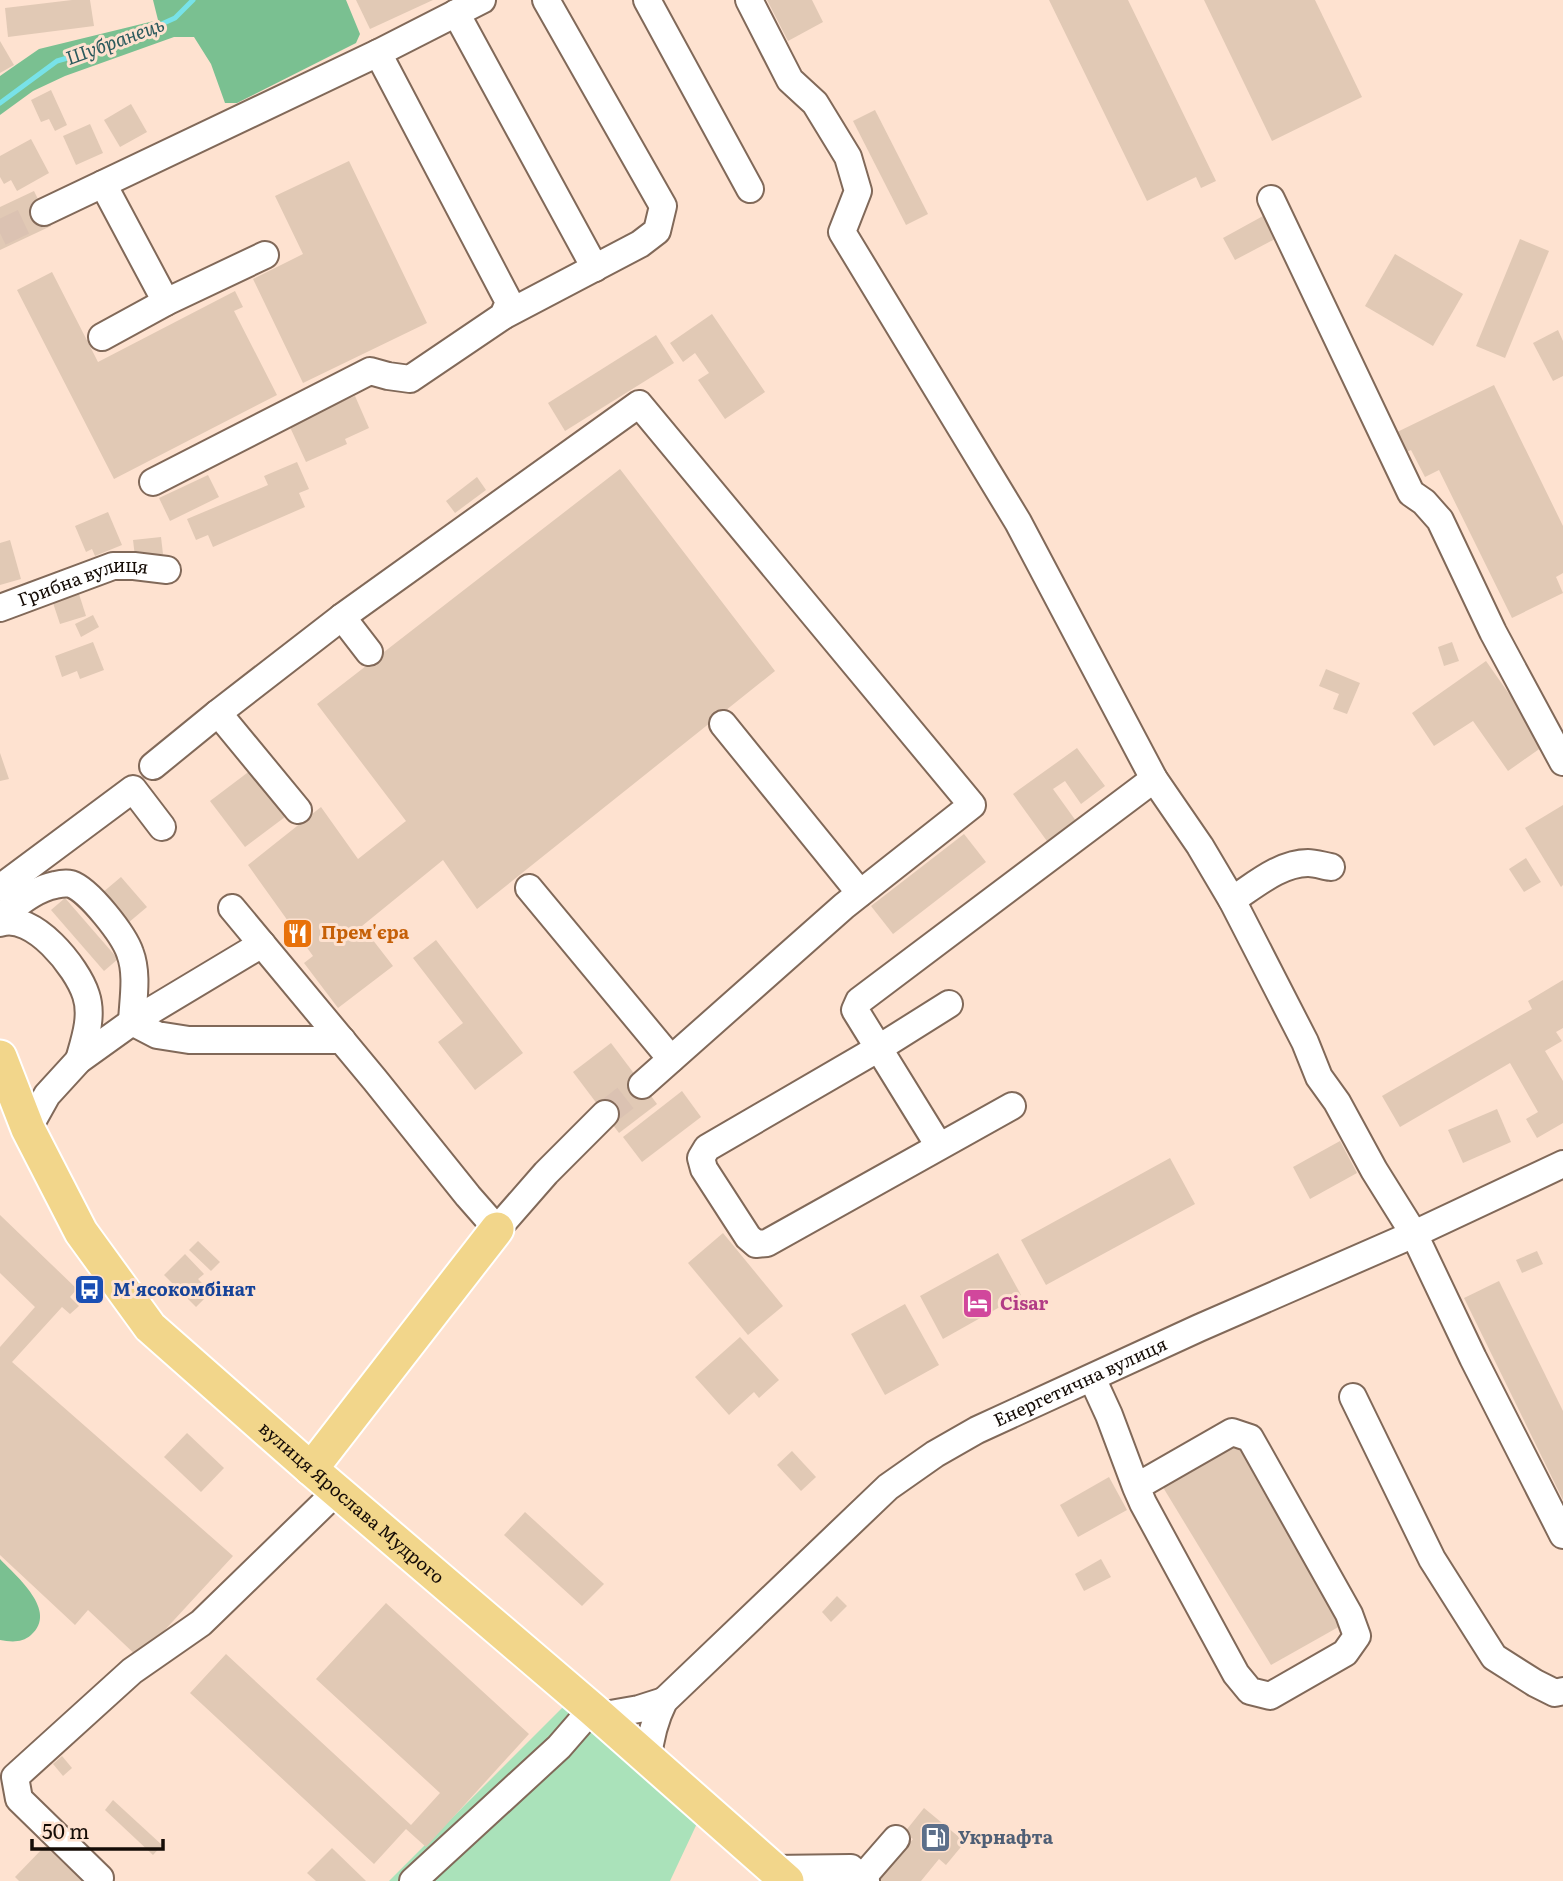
<svg xmlns="http://www.w3.org/2000/svg" width="1563" height="1881" viewBox="0 0 1563 1881" font-family="Literata,serif">
  <rect width="100%" height="100%" fill="#fee2d0"/>
  <path fill="#aae2ba" d="M572,1698l129,117 -31,66h-281z"/>
  <g fill="#7ac091">
    <path d="M153,0h193l14,34 -4,9 -119,60h-12l-14,-39 -17,-27h-20l-109,39 -32,15 -33,24v-39l39,-27 119,-29z"/>
    <path d="M0,1559c16,17 59,52 31,76 -9,8 -20,7 -31,5z"/>
  </g>
  <g fill="none" stroke-linecap="round" stroke-linejoin="round">
    <path stroke="#78e2e8" stroke-width="5" d="M0,103l57,-42 60,-17 58,-26 18,-18"/>
  </g>
  <g fill="#e1c9b5">
    <path d="M72,0h18l4,26 -86,11 -3,-29z"/>
    <path d="M356,0h77l-63,29z"/>
    <path d="M767,0h45l11,22 -35,19z"/>
    <path d="M1049,0h79l88,181 -15,7 -5,-11 -49,24z"/>
    <path d="M1204,0h111l47,97 -90,44z"/>
    <path d="M0,41l14,24 -14,8z"/>
    <path d="M51,90l16,35 -12,6 -6,-12 -8,3 -10,-22z"/>
    <path d="M131,104l16,28 -27,15 -16,-27z"/>
    <path d="M875,110l53,104 -22,11 -53,-104z"/>
    <path d="M90,124l13,29 -27,12 -13,-29z"/>
    <path d="M31,139l18,34 -32,18 -6,-11 -7,4 -4,-7v-21z"/>
    <path d="M349,161l78,162 -124,60 -50,-104 50,-25 -28,-58z"/>
    <path d="M34,191l17,35 -51,24v-43z"/>
    <path d="M1263,216l12,23 -40,21 -12,-22z"/>
    <path d="M1520,239l29,12 -44,107 -29,-12z"/>
    <path d="M1395,254l68,40 -30,52 -68,-40z"/>
    <path d="M52,272l46,90 137,-71 8,16 -9,4 43,84 -163,84 -97,-189z"/>
    <path d="M712,314l53,78 -40,27 -27,-39 11,-7 -14,-20 -12,9 -13,-19z"/>
    <path d="M1558,330l5,11v35l-10,5 -20,-38z"/>
    <path d="M656,335l18,28 -109,68 -17,-28z"/>
    <path d="M1494,385l69,141v47l-7,4 7,16 -51,25 -73,-148 -14,7 -14,-27 -9,4 -9,-20z"/>
    <path d="M355,396l14,32 -24,11 2,5 -41,18 -17,-37z"/>
    <path d="M297,462l12,27 -10,4 6,14 -92,40 -5,-12 -12,5 -9,-21 81,-34 -4,-9z"/>
    <path d="M620,469l155,202 -298,238 -34,-49 -81,66 31,40 -55,42 -34,-45 9,-7 -65,-91 73,-58 37,52 48,-38 -89,-117z"/>
    <path d="M208,475l11,22 -49,24 -11,-23z"/>
    <path d="M477,477l9,13 -31,23 -9,-12z"/>
    <path d="M108,512l14,33 -27,11 -3,-7 -6,3 -11,-26z"/>
    <path d="M161,537l2,17 -28,3 -2,-17z"/>
    <path d="M10,540l11,39 -21,6v-42z"/>
    <path d="M79,594l7,22 -26,8 -7,-21z"/>
    <path d="M93,615l6,12 -18,10 -6,-13z"/>
    <path d="M93,642l11,28 -24,9 -3,-8 -15,6 -7,-21z"/>
    <path d="M1452,642l7,19 -15,5 -6,-19z"/>
    <path d="M1486,661l59,84 -37,26 -35,-50 -39,25 -22,-33z"/>
    <path d="M1326,669l34,14 -13,31 -14,-5 6,-15 -20,-8z"/>
    <path d="M1077,748l28,38 -24,18 -16,-23 -12,8 23,32 25,-18 -44,52 -44,-61z"/>
    <path d="M0,753l9,26 -9,2z"/>
    <path d="M251,770l34,47 -40,30 -35,-46z"/>
    <path d="M1563,805v80l-2,2 -36,-59z"/>
    <path d="M964,834l22,28 -93,72 -22,-28z"/>
    <path d="M1526,858l15,24 -17,10 -15,-23z"/>
    <path d="M121,877l26,30 -19,16 -26,-30z"/>
    <path d="M65,898l53,61 -14,12 -53,-61z"/>
    <path d="M436,940l87,113 -48,37 -37,-48 25,-19 -50,-65z"/>
    <path d="M1563,980v48l-7,4 6,9 -17,10 18,30v42l-26,15 -11,-19 12,-7 -28,-49 -110,64 -18,-31 150,-87 -4,-8z"/>
    <path d="M611,1043l46,61 -38,29 -46,-61z"/>
    <path d="M682,1091l19,26 -59,45 -19,-25z"/>
    <path d="M1497,1109l14,33 -48,21 -15,-33z"/>
    <path d="M1340,1141l17,32 -47,26 -17,-32z"/>
    <path d="M1170,1158l25,46 -149,81 -25,-45z"/>
    <path d="M0,1215l77,74 -7,8 9,9 -9,8 -8,-7 -50,55 221,194 -94,102 -51,-48 -13,15 -75,-70v-208l35,-40 -35,-34z"/>
    <path d="M723,1233l60,73 -35,29 -60,-72z"/>
    <path d="M198,1241l22,21 -9,9 -22,-21z"/>
    <path d="M1537,1251l6,13 -21,9 -6,-13z"/>
    <path d="M998,1253l23,42 -78,44 -23,-43z"/>
    <path d="M185,1254l19,20 -6,5 13,13 -15,15 -32,-32z"/>
    <path d="M1499,1281l64,130v89l-99,-202z"/>
    <path d="M905,1304l34,61 -54,30 -34,-61z"/>
    <path d="M740,1337l39,43 -20,18 -5,-6 -25,23 -34,-38z"/>
    <path d="M187,1433l37,35 -23,24 -37,-35z"/>
    <path d="M1238,1441l104,184 -71,40 -110,-181z"/>
    <path d="M792,1451l24,26 -15,14 -24,-26z"/>
    <path d="M1109,1477l18,33 -49,27 -18,-32z"/>
    <path d="M525,1512l79,72 -22,22 -78,-71z"/>
    <path d="M1101,1559l10,18 -27,14 -9,-17z"/>
    <path d="M837,1596l10,10 -16,16 -9,-10z"/>
    <path d="M386,1603l143,131 -103,113 -20,-18 -32,35 -184,-171 36,-39 185,171 29,-32 -124,-114z"/>
    <path d="M62,1756l10,12 -9,8 -10,-12z"/>
    <path d="M113,1800l49,45 -9,10 -48,-45z"/>
    <path d="M924,1808l41,34 -19,23 -7,-6 -18,22h-42l34,-42 -9,-6z"/>
    <path d="M45,1846l37,35h-63l-4,-4z"/>
    <path d="M332,1848l34,33h-50l-9,-8z"/>
  </g>
  <g fill="none" stroke-linecap="round" stroke-linejoin="round">
    <g stroke="#dbc2b2" stroke-width="26" stroke-dasharray="26 13" stroke-linecap="butt">
      <path d="M0,233l44,-21"/>
      <path d="M605,1114l37,-29"/>
    </g>
    <defs>
      <g id="minor">
        <path d="M647,0l103,189"/>
        <path d="M749,0l41,80 25,23 33,54 10,34 -16,41 176,290 136,257 46,67 32,54 73,142 14,35 18,25 37,68 40,64 59,124 90,177"/>
        <path d="M456,13l139,255"/>
        <path d="M378,53l104,-53"/>
        <path d="M103,184l63,118"/>
        <path d="M1271,199l140,294 13,9 16,18 53,112 70,130"/>
        <path d="M44,212l334,-159 131,249 -6,14 -93,63 -22,-3 -18,-5 -217,111"/>
        <path d="M503,316l137,-72 17,-13 6,-25 -117,-206"/>
        <path d="M102,337l64,-35 99,-47"/>
        <path id="s1" d="M0,608l113,-42h21l33,4"/>
        <path d="M342,617l27,35"/>
        <path d="M218,713l80,97"/>
        <path d="M723,724l137,169"/>
        <path d="M153,766l65,-53 124,-96 297,-213 333,401 -128,101 -202,179"/>
        <path d="M0,888l133,-99 29,38"/>
        <path d="M529,888l142,171"/>
        <path d="M1232,900c22,-14 48,-37 76,-37 7,0 16,3 23,4"/>
        <path d="M232,908l143,172 93,116 29,33 49,-56 59,-59"/>
        <path d="M0,917c17,-12 34,-28 55,-32 4,-1 12,-2 16,-1 18,6 53,51 59,69 8,21 3,47 2,69l25,13 32,5h153"/>
        <path d="M0,923c33,-11 77,44 86,72 7,21 -1,44 -7,65"/>
        <path d="M949,1004l-70,44 -172,100 -6,10 3,11 44,68 8,7 11,-1 245,-137"/>
        <path d="M28,1129l19,-34 32,-35 53,-38 130,-78"/>
        <path d="M939,1146l-84,-136 4,-9 295,-222"/>
        <path d="M1092,1378l17,37 27,72 7,16 93,171 14,17 20,5 75,-43 12,-17 -8,-22 -99,-176 -18,-6 -96,55"/>
        <path d="M1353,1397l79,162 62,98 41,26 20,10 8,-2"/>
        <path d="M599,1716l40,-7 25,-8"/>
        <path id="s2" d="M648,1759c2,-21 6,-38 16,-58l224,-214 47,-33 42,-24 222,-102 215,-94 149,-70"/>
        <path d="M772,1869l79,-1 15,13"/>
        <path d="M100,1878l-81,-79 -4,-22 117,-106 69,-48 136,-132"/>
        <path d="M862,1878l34,-39"/>
        <path d="M413,1881l146,-134 33,-38"/>
      </g>
      <g id="major">
        <path id="s3" d="M0,1057l28,72 53,103 69,95 161,142 281,240 195,172"/>
        <path d="M311,1469l186,-240"/>
      </g>
    </defs>
    <use href="#minor" stroke="#816959" stroke-width="30"/>
    <use href="#major" stroke="#fff" stroke-width="37"/>
    <use href="#minor" stroke="#fff" stroke-width="26"/>
    <use href="#major" stroke="#f2d68b" stroke-width="33"/>
  </g>
  <defs>
    <symbol id="restaurant-square" viewBox="-11 -11 22 22"><rect x="-9" y="-9" width="18" height="18" rx="4" fill="#e8710a" stroke="#fee2d0"/><path d="M-5-6h1v4h1v-4h1v4h1v-4h1v5L-1.5 .5V6h-2V.5L-5-1ZM5-6V6H3V1.5H1.5Q1.5-4 5-6Z" fill="#fff"/></symbol>
    <symbol id="bus-square" viewBox="-11 -11 22 22"><rect x="-9" y="-9" width="18" height="18" rx="4" fill="#1a4fb4" stroke="#fee2d0"/><path d="M-5-6H5V4H4V6H2V4H-2V6H-4V4H-5ZM-3.5-4V0h7V-4ZM-3.5 1.2v1.5H-2V1.2ZM2 1.2v1.5H3.5V1.2Z" fill="#fff"/></symbol>
    <symbol id="hotel-square" viewBox="-11 -11 22 22"><rect x="-9" y="-9" width="18" height="18" rx="4" fill="#d1479c" stroke="#fee2d0"/><path d="M-6-4.5h1.5V1H6V5H4.5V3h-9V5H-6ZM-4 0a1.8 1.8 0 1 1 3.6 0ZM.5 0V-2.5h3Q6-2.5 6 0Z" fill="#fff"/></symbol>
    <symbol id="fuel-square" viewBox="-11 -11 22 22"><rect x="-9" y="-9" width="18" height="18" rx="4" fill="#5c6f8a" stroke="#fee2d0"/><path d="M-5.5-6h7V0h2V4h1.3V-2.5L3-4.5l.8-.8L6-3V5H2.5V1h-1V6h-7ZM-4.2-4.7v3.2H.2V-4.7Z" fill="#fff"/></symbol>
  </defs>
  <g fill-rule="evenodd">
    <use href="#restaurant-square" x="280" y="916" width="35" height="35"/>
    <use href="#bus-square" x="72" y="1272" width="35" height="35"/>
    <use href="#hotel-square" x="960" y="1286" width="35" height="35"/>
    <use href="#fuel-square" x="918" y="1820" width="35" height="35"/>
  </g>
  <g text-anchor="middle" stroke-width="6" stroke-linejoin="round" paint-order="stroke">
    <g font-size="18" fill="#150c06" stroke="#fee2d0">
      <text dy="6" stroke="none"><textPath href="#s1" startOffset="88">Грибна вулиця</textPath></text>
      <text dy="6" stroke="none"><textPath href="#s2" startOffset="590">Енергетична вулиця</textPath></text>
      <text dy="6" stroke="none"><textPath href="#s3" startOffset="578">вулиця Ярослава Мудрого</textPath></text>
    </g>
    <g font-size="18" font-weight="bold" fill="#c56008" stroke="#fee2d0" text-anchor="start">
      <text x="321" y="939">Прем'єра</text>
    </g>
    <g font-size="18" font-weight="bold" fill="#164399" stroke="#fee2d0" text-anchor="start">
      <text x="113" y="1296">М'ясокомбінат</text>
    </g>
    <g font-size="18" font-weight="bold" fill="#b23c85" stroke="#fee2d0" text-anchor="start">
      <text x="1000" y="1310">Cisar</text>
    </g>
    <g font-size="18" font-weight="bold" fill="#4e5e75" stroke="#fee2d0" text-anchor="start">
      <text x="958" y="1844">Укрнафта</text>
    </g>
    <g font-size="19" font-style="italic" fill="#2b5a5d" stroke="#fee2d0">
      <text transform="translate(115 41) rotate(-20)" y="7">Шубранець</text>
    </g>
  </g>
  <path d="M32 1839v10h131v-10" fill="none" stroke="#150c06" stroke-width="3.5"/>
  <text x="42" y="1839" font-size="21" fill="#150c06" stroke="#fee2d0" stroke-width="5" paint-order="stroke">50 m</text>
</svg>
